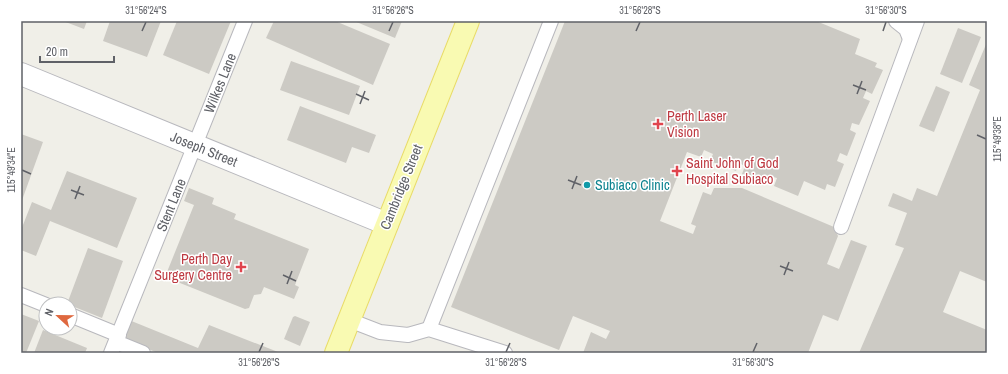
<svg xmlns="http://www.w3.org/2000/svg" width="1008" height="374" viewBox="0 0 1008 374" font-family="'Archivo Narrow',sans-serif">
  <rect width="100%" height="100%" fill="#f0efe8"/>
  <g fill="#cccac4">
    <path d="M63,21h24l-3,8z"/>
    <path d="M110,21h51l-14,36 -44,-16z"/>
    <path d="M177,21h54l-22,53 -46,-19z"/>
    <path d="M274,21h61l55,23 -17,41 -107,-47z"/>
    <path d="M354,21h48l-7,17z"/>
    <path d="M565,21h251l44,18 -5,15 22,9 -2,4 8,3 -11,24 -6,-3 -3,7 7,3 -11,24 -7,-2 -2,7 6,3 -9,23 -7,-3 -3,8 7,3 -9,23 -8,-3 -2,6 -21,-9 -6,15 -24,-10 3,-8 -7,-2 -3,8 -25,-10 3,-8 -6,-3 -3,8 -26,-10 3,-7 -9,-4 -3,7 -14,-5 -27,69 33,13 3,-8 -5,-2 12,-32 8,3 3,-7h28l92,39 4,9 -11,28 12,5 12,-29 16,6 -29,75 -15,-6 -15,38h-225l8,-21 15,7 4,-8 -37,-15 -14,34 -108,-43z"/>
    <path d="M958,28l23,9 -19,46 -22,-9z"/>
    <path d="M987,42v240l-27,-11 -17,41 44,18v23h-128l45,-105 -9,-3 12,-32 -19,-7 5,-13 19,8 5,-13 20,8 43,-106 -11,-5z"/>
    <path d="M291,61l69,25 -11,29 -69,-25z"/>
    <path d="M936,86l14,6 -16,40 -15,-6z"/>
    <path d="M300,106l76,29 -7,18 -17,-6 -6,16 -59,-23z"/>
    <path d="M21,134l22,8 -22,61z"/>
    <path d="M67,171l70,27 -20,50 -67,-27 -14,35 -15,-6v-20l11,-28 19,8z"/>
    <path d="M189,188l25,10 -2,6 24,10 -2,5 75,30 -14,36 4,2 -5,12 -30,-12 -3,7 -7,1 -5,13 -4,1 -80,-32 29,-72 -10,-4z"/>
    <path d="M88,248l35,13 -21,57 -35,-14z"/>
    <path d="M21,314l18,7 -13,32h-5z"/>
    <path d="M295,316l15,6 -10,24 -16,-7 9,-22z"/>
    <path d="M129,320l69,28 11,-23 69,27 -120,1 -37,-15z"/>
    <path d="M43,330l44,18 -2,5h-51z"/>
  </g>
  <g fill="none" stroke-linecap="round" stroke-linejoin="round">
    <defs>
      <g id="service">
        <path d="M896,21l10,8 4,10"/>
        <path d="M841,227l76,-206"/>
        <path d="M21,295l25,10"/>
        <path d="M70,315l49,20"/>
        <path d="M349,320l31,12 28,3 21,-6 76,24"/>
        <path d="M429,329l122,-308"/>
        <path d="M116,342l27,11"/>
        <path d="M111,353l134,-332"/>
      </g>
      <path id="minor" d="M21,74l366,150"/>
      <path id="primary" d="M336,353l132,-332"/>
    </defs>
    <use href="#service" stroke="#b8b8bd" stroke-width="16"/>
    <use href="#minor" stroke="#b8b8bd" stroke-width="24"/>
    <use href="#primary" stroke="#e9dc68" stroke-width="24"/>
    <use href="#service" stroke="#fff" stroke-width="14"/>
    <use href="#minor" stroke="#fff" stroke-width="22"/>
    <use href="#primary" stroke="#f9fab2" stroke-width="22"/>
  </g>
  <path fill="none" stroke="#5f6167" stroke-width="1.5" d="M142,31l4,-9M389,31l4,-9M636,31l4,-9M883,31l3,-9M853,85l13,5M356,94l13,6M857,94l5,-13M360,104l5,-13M977,135l9,4M22,170l9,4M568,180l13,5M572,189l5,-13M71,190l13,5M75,199l5,-13M780,266l13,5M283,275l13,6M784,275l5,-13M287,284l5,-13M259,352l4,-9M506,352l4,-9M753,352l4,-9"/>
  <g fill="#e0444e" stroke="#fff" stroke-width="1.5">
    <path d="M656 118h4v4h4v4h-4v4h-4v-4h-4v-4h4z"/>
    <path d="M675 165h4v4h4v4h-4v4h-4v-4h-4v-4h4z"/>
    <path d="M239 261h4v4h4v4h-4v4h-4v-4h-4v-4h4z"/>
  </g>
  <circle fill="#0f9aa8" stroke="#fff" stroke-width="1.5" cx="587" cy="185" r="4"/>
  <g text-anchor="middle" stroke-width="3" stroke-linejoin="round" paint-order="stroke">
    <g font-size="14" fill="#5f6167" stroke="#fff">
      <text transform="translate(220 83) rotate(-68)" y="5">Wilkes Lane</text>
      <text transform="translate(204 149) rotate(22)" y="5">Joseph Street</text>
      <text transform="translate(401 187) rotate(-68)" y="5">Cambridge Street</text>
      <text transform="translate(171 205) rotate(-68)" y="5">Stent Lane</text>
    </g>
    <g font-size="14" fill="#be3a42" stroke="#fff" text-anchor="start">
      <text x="667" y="121">Perth Laser<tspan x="667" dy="16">Vision</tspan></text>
      <text x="686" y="168">Saint John of God<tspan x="686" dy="16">Hospital Subiaco</tspan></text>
      <text x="232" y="264" text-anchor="end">Perth Day<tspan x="232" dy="16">Surgery Centre</tspan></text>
    </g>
    <g font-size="14" fill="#0d838f" stroke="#fff" text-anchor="start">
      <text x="595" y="190">Subiaco Clinic</text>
    </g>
  </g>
  <rect width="1008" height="374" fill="none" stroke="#ffffff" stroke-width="44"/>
  <g transform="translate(58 316) rotate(292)"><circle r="19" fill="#ffffff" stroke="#bfc0c2"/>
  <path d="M0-3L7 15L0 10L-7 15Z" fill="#df683f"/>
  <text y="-6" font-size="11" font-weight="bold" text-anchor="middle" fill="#5f6167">N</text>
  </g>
  <path d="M40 56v6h74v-6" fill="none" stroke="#5f6167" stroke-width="2"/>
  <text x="46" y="56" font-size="12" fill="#5f6167" stroke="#ffffff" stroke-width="3" paint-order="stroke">20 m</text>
  <rect x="22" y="22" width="964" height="330" fill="none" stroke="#5f6167" stroke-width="1.5"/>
  <g font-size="10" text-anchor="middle" fill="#5f6167">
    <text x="146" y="14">31°56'24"S</text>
    <text x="393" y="14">31°56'26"S</text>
    <text x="640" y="14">31°56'28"S</text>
    <text x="886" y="14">31°56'30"S</text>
    <text transform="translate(997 139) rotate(-90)" y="4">115°49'38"E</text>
    <text transform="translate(11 170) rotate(-90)" y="4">115°49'34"E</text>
    <text x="259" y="366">31°56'26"S</text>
    <text x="506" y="366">31°56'28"S</text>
    <text x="753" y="366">31°56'30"S</text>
  </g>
</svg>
